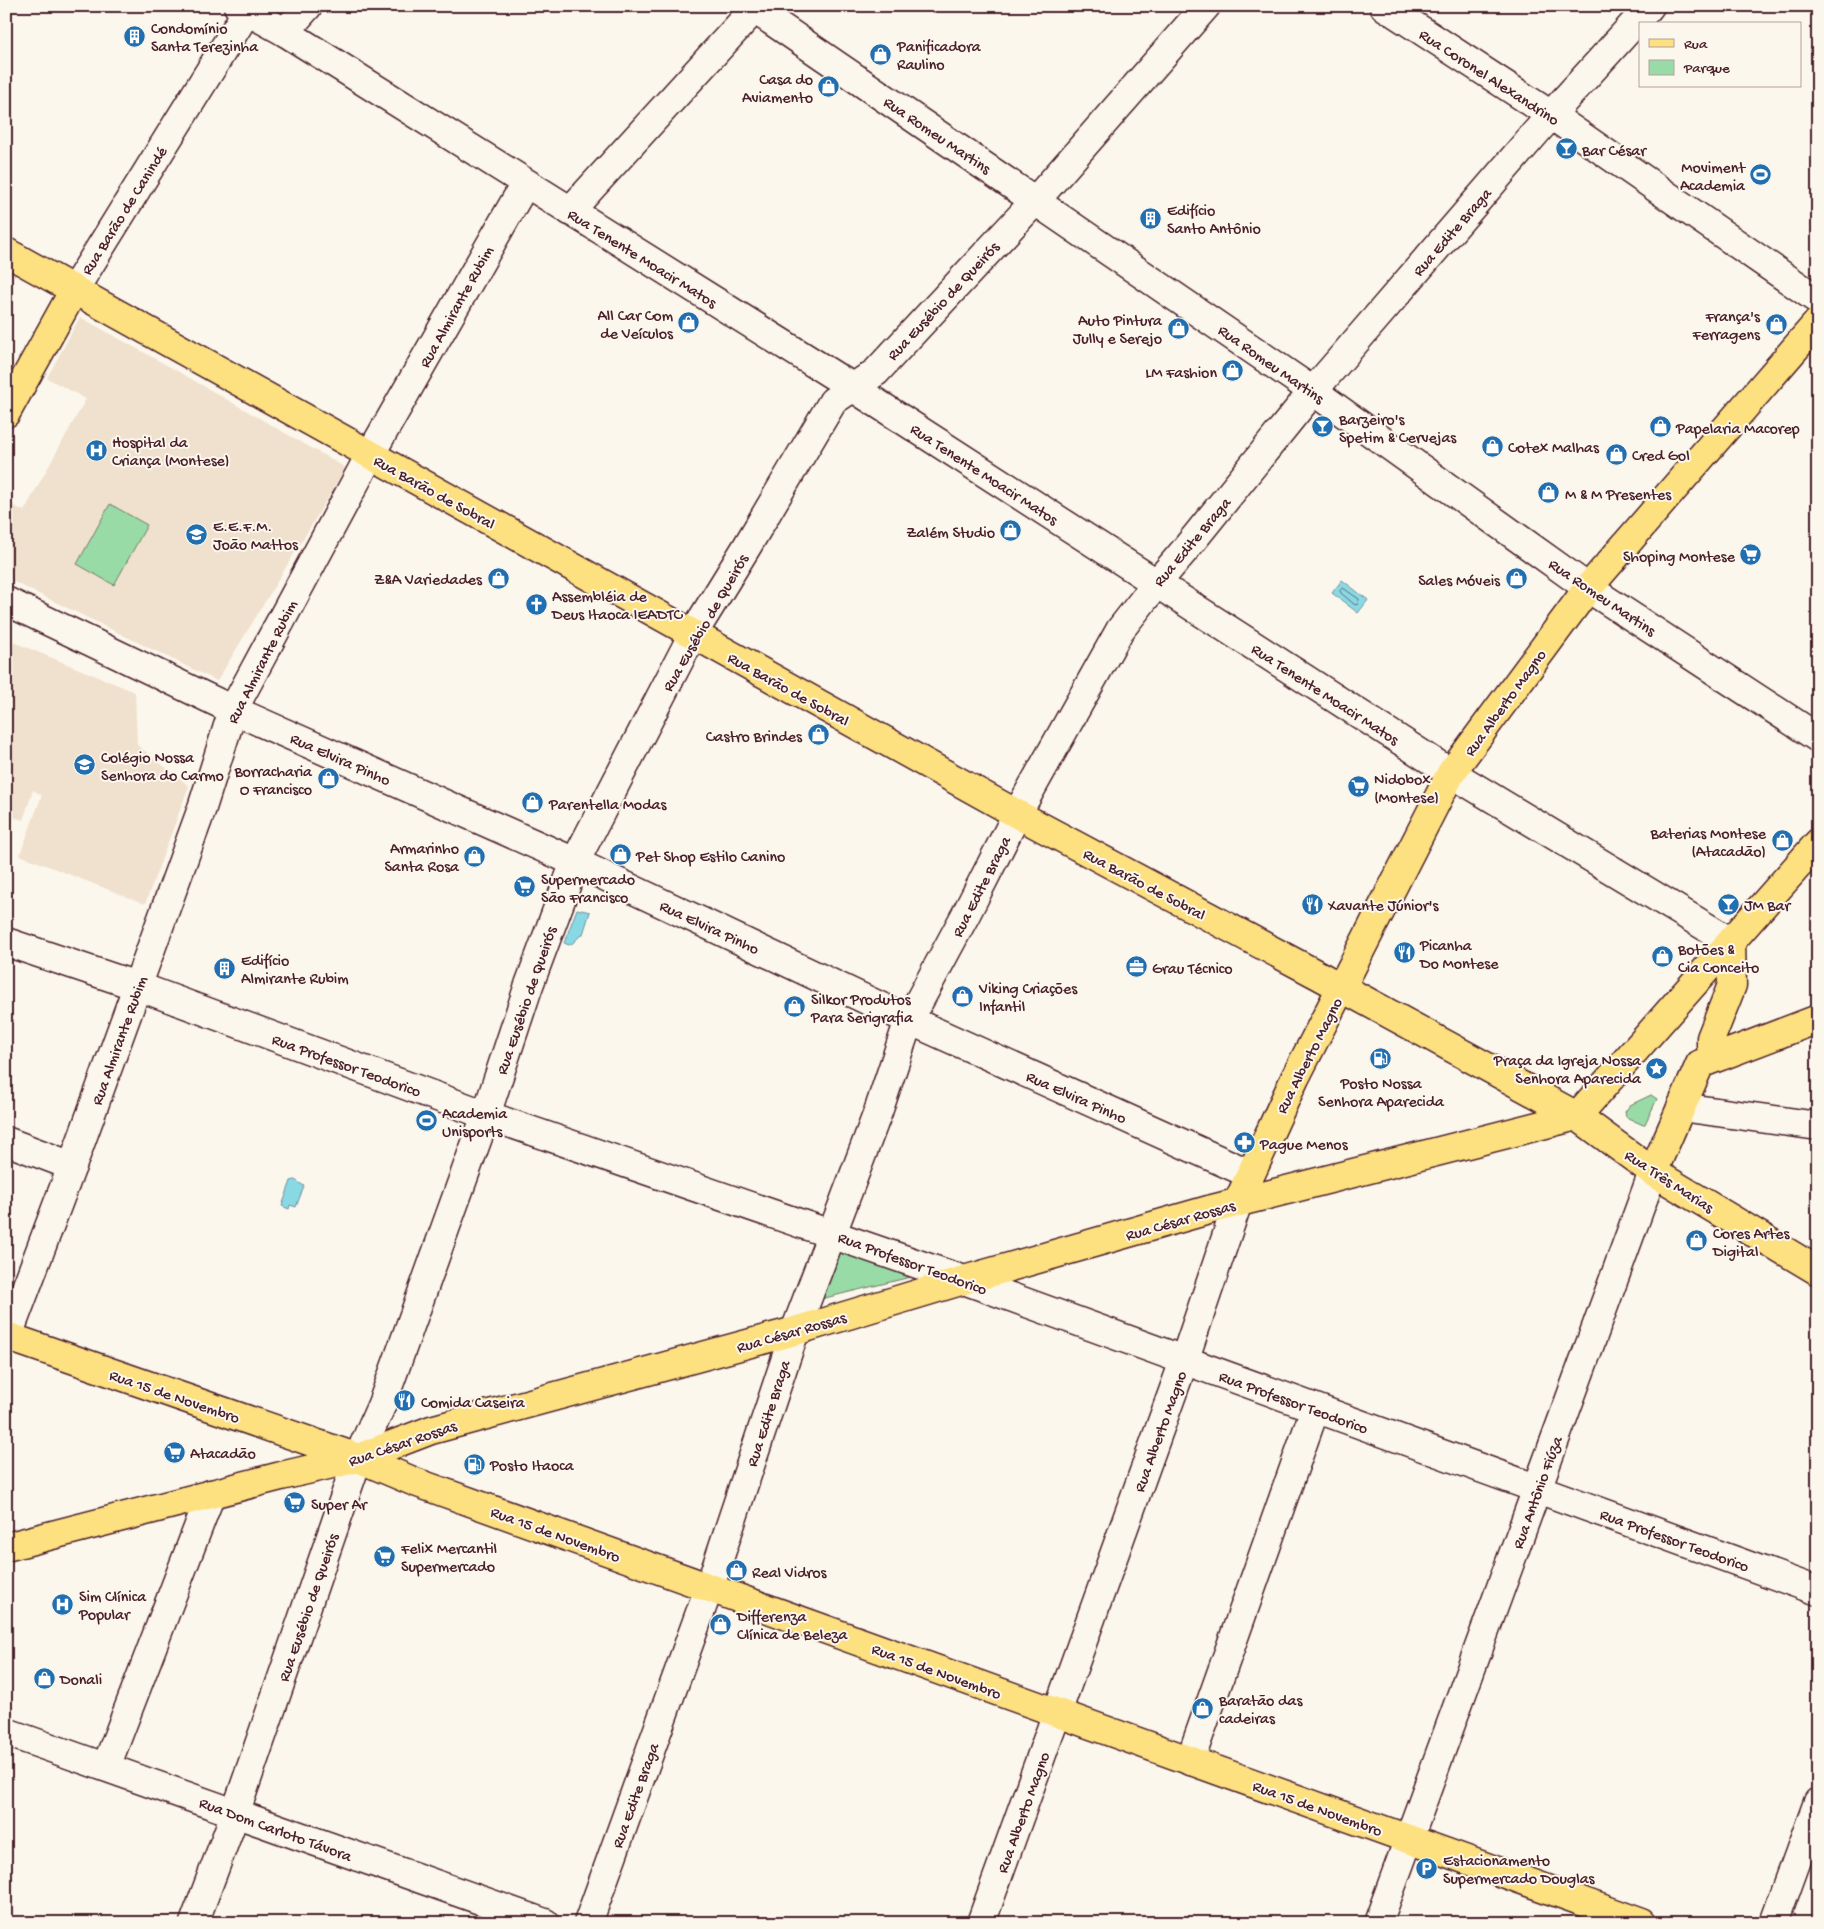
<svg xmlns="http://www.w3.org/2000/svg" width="1824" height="1929" viewBox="0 0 1824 1929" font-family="'Gochi Hand',sans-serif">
  <rect width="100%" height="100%" fill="#fbf7ec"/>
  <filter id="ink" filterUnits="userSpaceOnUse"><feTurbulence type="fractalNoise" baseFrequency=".02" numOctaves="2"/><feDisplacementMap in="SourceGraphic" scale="10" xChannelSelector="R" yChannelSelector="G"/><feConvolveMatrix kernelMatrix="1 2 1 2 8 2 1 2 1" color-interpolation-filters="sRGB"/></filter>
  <g filter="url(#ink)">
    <g fill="#f0e0ce">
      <path d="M80,317l99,55 167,96 -129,213 -211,-103v-76l18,9 62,-112 -39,-21z"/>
      <path d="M6,639l129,53 2,53 52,41 -44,118 -125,-49 22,-60 -9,-5 -10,30 -17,-5z"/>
    </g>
    <g fill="#98dba6" stroke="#717d68">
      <path d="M110,504l37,21 -33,60 -37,-21z"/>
      <path d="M1651,1095l6,4 -12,25 -2,1 -17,-8 -1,-5 5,-7z"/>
      <path d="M842,1242l85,31 -106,26z"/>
    </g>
    <g fill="#89d9e5" stroke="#708f9b">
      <path d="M1342,580l26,20 -10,13 -26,-20z"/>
      <path d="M577,909l13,3 -7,22c-6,3 -8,9 -14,11l-5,-2z"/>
      <path d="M295,1180l9,6 -8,21 -6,-2 -1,4 -7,-3 9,-25z"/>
    </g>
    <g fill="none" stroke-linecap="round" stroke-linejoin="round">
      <path stroke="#636975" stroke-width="1" d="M1343,588l16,11 -1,5 -3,1 -14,-12 -1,-2z"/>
      <defs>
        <g id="minor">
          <path d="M238,6l47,26 567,355 599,386 280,169"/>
          <path d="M750,6l563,385 275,197 230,150"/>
          <path d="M1384,6l167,109 267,185"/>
          <path d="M285,32l23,-26"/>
          <path d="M570,211l187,-205"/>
          <path d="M74,290l173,-279"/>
          <path d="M6,601l227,109 342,152 334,158 341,154"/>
          <path d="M6,942l131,44 349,129 478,165 854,311"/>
          <path d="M1681,1107l137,19"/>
          <path d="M6,1141l66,25"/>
          <path d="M6,1341l66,-175 129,-355 32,-101 137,-255 155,-271"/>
          <path d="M6,1732l539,191"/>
          <path d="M1190,1761l125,-352"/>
          <path d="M106,1767l105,-273"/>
          <path d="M194,1923l41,-109 123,-356 24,-54 104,-289 43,-130 46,-123 118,-228 53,-86 87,-147 43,-29 160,-172 170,-194"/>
          <path d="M588,1923l126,-349 81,-243 83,-219 31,-92 57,-106 51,-100 103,-184 36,-46 28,-33 129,-160 238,-276 99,-109"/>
          <path d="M981,1923l203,-562 54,-159"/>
          <path d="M1378,1923l275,-751"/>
          <path d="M1774,1923l44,-121"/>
        </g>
        <g id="major">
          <path d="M6,252l1011,562 303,162 257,140 76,56 165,99"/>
          <path d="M6,413l68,-123"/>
          <path d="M1723,1055l-12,-9v-8l21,-53 -1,-43"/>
          <path d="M1577,1116l241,-273"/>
          <path d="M1653,1172l47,-108 118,-45"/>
          <path d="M1238,1202l57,-124 156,-305 137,-185 230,-266"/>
          <path d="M6,1336l352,122 57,24 1227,441"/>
          <path d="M6,1547l275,-71 77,-18 73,-28 364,-99 169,-51 248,-71 365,-93"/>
        </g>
      </defs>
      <use href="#minor" stroke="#4a1f2b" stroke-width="31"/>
      <use href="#major" stroke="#4a1f2b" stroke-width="31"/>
      <use href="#minor" stroke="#fbf7ec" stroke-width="28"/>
      <use href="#major" stroke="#fde080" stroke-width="28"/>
    </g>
  </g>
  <defs>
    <symbol id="building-disc" viewBox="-11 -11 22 22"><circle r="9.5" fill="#1f6fb2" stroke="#fbf7ec"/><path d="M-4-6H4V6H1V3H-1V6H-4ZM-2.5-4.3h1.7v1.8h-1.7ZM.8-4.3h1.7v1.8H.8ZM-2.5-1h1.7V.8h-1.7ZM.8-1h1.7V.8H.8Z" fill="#fff"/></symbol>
    <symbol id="shop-disc" viewBox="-11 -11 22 22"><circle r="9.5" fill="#1f6fb2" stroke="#fbf7ec"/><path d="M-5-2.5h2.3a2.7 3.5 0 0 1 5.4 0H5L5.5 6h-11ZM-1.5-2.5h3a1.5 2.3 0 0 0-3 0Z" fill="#fff"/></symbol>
    <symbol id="bar-disc" viewBox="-11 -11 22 22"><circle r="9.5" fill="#1f6fb2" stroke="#fbf7ec"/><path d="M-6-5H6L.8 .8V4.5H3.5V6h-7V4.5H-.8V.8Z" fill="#fff"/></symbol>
    <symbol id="stadium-disc" viewBox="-11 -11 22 22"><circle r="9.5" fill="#1f6fb2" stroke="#fbf7ec"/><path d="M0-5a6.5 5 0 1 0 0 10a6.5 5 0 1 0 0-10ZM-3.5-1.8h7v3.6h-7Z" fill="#fff"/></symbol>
    <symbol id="hospital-disc" viewBox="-11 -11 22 22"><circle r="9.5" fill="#1f6fb2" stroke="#fbf7ec"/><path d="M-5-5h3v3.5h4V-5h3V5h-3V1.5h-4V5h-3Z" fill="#fff"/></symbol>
    <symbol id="school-disc" viewBox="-11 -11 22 22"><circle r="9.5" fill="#1f6fb2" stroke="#fbf7ec"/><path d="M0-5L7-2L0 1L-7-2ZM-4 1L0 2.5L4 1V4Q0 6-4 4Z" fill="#fff"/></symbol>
    <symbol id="supermarket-disc" viewBox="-11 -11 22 22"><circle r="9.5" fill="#1f6fb2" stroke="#fbf7ec"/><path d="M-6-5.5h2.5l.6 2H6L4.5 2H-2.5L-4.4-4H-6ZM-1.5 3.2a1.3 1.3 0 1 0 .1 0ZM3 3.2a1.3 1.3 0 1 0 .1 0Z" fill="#fff"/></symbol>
    <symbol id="church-disc" viewBox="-11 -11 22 22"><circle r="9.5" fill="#1f6fb2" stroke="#fbf7ec"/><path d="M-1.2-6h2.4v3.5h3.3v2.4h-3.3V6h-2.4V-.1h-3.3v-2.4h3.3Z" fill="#fff"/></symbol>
    <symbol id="restaurant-disc" viewBox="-11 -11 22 22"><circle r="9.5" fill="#1f6fb2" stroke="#fbf7ec"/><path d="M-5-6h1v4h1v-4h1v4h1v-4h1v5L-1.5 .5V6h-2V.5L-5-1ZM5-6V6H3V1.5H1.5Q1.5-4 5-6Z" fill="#fff"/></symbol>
    <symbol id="office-disc" viewBox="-11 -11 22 22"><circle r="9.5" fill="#1f6fb2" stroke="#fbf7ec"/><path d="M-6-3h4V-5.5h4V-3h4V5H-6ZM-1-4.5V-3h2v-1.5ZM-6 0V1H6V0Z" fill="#fff"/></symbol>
    <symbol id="fuel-disc" viewBox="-11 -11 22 22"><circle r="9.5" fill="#1f6fb2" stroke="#fbf7ec"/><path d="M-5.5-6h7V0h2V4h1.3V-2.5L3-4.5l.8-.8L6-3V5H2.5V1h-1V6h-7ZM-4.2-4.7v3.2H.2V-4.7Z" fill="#fff"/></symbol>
    <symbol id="sight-disc" viewBox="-11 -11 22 22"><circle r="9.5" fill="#1f6fb2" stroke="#fbf7ec"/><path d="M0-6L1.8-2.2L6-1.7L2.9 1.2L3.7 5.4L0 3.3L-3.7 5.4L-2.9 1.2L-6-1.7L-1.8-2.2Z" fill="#fff"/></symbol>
    <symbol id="pharmacy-disc" viewBox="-11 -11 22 22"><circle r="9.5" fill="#1f6fb2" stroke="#fbf7ec"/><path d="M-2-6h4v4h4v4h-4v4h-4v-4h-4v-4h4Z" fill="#fff"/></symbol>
    <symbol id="parking-disc" viewBox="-11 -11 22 22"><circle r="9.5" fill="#1f6fb2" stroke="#fbf7ec"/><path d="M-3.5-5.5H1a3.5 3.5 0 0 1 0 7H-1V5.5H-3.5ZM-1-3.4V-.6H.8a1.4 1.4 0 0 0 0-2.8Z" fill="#fff"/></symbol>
  </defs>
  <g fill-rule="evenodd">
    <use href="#building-disc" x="122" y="24" width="25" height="25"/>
    <use href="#shop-disc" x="868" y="42" width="25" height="25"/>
    <use href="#shop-disc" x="816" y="74" width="25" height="25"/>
    <use href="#bar-disc" x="1554" y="136" width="25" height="25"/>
    <use href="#stadium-disc" x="1748" y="162" width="25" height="25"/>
    <use href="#building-disc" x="1138" y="206" width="25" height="25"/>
    <use href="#shop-disc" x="676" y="310" width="25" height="25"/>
    <use href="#shop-disc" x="1764" y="312" width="25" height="25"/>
    <use href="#shop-disc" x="1166" y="316" width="25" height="25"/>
    <use href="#shop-disc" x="1220" y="358" width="25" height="25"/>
    <use href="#bar-disc" x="1310" y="414" width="25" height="25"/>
    <use href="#shop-disc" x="1648" y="414" width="25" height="25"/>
    <use href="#shop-disc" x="1480" y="434" width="25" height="25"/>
    <use href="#hospital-disc" x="84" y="438" width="25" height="25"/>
    <use href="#shop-disc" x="1604" y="442" width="25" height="25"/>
    <use href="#shop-disc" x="1536" y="480" width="25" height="25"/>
    <use href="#shop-disc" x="998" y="518" width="25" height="25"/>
    <use href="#school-disc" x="184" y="522" width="25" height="25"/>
    <use href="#supermarket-disc" x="1738" y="542" width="25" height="25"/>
    <use href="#shop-disc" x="486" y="566" width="25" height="25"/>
    <use href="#shop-disc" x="1504" y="566" width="25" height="25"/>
    <use href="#church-disc" x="524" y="592" width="25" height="25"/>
    <use href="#shop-disc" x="806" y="722" width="25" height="25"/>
    <use href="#school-disc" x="72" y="752" width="25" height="25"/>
    <use href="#shop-disc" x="316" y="766" width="25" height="25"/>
    <use href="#supermarket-disc" x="1346" y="774" width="25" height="25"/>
    <use href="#shop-disc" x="520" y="790" width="25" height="25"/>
    <use href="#shop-disc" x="1770" y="828" width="25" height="25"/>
    <use href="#shop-disc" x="608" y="842" width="25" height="25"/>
    <use href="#shop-disc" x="462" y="844" width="25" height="25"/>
    <use href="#supermarket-disc" x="512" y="874" width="25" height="25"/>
    <use href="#restaurant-disc" x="1300" y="892" width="25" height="25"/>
    <use href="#bar-disc" x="1716" y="892" width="25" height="25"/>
    <use href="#restaurant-disc" x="1392" y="940" width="25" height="25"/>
    <use href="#shop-disc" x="1650" y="944" width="25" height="25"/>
    <use href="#office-disc" x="1124" y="954" width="25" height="25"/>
    <use href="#building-disc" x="212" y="956" width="25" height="25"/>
    <use href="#shop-disc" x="950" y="984" width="25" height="25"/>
    <use href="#shop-disc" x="782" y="994" width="25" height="25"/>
    <use href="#fuel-disc" x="1368" y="1046" width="25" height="25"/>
    <use href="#sight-disc" x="1644" y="1056" width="25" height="25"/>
    <use href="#stadium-disc" x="414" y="1108" width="25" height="25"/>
    <use href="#pharmacy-disc" x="1232" y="1130" width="25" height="25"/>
    <use href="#shop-disc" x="1684" y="1228" width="25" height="25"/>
    <use href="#restaurant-disc" x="392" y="1388" width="25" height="25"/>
    <use href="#supermarket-disc" x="162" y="1440" width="25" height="25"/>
    <use href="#fuel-disc" x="462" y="1452" width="25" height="25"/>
    <use href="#supermarket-disc" x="282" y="1490" width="25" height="25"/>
    <use href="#supermarket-disc" x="372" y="1544" width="25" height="25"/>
    <use href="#shop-disc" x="724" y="1558" width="25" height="25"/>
    <use href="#hospital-disc" x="50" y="1592" width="25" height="25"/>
    <use href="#shop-disc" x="708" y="1612" width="25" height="25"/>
    <use href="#shop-disc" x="32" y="1666" width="25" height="25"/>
    <use href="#shop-disc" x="1190" y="1696" width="25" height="25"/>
    <use href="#parking-disc" x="1414" y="1856" width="25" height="25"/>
  </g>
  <g text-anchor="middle" stroke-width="4" stroke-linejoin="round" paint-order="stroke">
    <g font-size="16" fill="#4a1f2b" stroke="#fbf7ec" text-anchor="start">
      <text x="151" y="33">Condomínio<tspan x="151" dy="18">Santa Terezinha</tspan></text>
      <text x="897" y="51">Panificadora<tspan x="897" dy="18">Raulino</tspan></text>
      <text x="813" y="84" text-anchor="end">Casa do<tspan x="813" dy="18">Aviamento</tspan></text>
      <text x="1582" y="155">Bar César</text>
      <text x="1745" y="172" text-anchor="end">Moviment<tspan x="1745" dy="18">Academia</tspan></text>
      <text x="1167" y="215">Edifício<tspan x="1167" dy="18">Santo Antônio</tspan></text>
      <text x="673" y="320" text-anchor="end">All Car Com<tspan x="673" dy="18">de Veículos</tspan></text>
      <text x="1760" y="321" text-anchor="end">França's<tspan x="1760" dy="18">Ferragens</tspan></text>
      <text x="1162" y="325" text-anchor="end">Auto Pintura<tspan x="1162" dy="18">Jully e Serejo</tspan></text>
      <text x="1217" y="377" text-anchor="end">LM Fashion</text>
      <text x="1339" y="424">Barzeiro's<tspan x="1339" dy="18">Spetim &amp; Cervejas</tspan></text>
      <text x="1676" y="433">Papelaria Macorep</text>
      <text x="112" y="447">Hospital da<tspan x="112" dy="18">Criança (Montese)</tspan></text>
      <text x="1508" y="452">Cotex Malhas</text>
      <text x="1632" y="460">Cred Gol</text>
      <text x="1565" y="499">M &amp; M Presentes</text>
      <text x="213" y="531">E.E.F.M.<tspan x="213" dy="18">João Mattos</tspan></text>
      <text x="995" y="537" text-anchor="end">Zalém Studio</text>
      <text x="1735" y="561" text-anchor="end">Shoping Montese</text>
      <text x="482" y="584" text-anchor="end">Z&amp;A Variedades</text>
      <text x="1500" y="585" text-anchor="end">Sales Móveis</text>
      <text x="552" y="601">Assembléia de<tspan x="552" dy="18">Deus Itaoca IEADTC</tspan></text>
      <text x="802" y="741" text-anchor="end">Castro Brindes</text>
      <text x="101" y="762">Colégio Nossa<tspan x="101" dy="18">Senhora do Carmo</tspan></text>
      <text x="312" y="776" text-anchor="end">Borracharia<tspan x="312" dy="18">O Francisco</tspan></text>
      <text x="1374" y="784">Nidobox<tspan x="1374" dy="18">(Montese)</tspan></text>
      <text x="549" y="809">Parentella Modas</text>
      <text x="1766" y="838" text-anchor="end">Baterias Montese<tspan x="1766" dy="18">(Atacadão)</tspan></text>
      <text x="459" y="853" text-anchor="end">Armarinho<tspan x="459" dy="18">Santa Rosa</tspan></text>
      <text x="636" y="861">Pet Shop Estilo Canino</text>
      <text x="541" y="884">Supermercado<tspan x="541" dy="18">São Francisco</tspan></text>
      <text x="1328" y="910">Xavante Júnior's</text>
      <text x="1744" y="910">JM Bar</text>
      <text x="1420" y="950">Picanha<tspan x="1420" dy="18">Do Montese</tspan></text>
      <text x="1678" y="954">Botões &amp;<tspan x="1678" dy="18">Cia Conceito</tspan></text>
      <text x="241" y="965">Edifício<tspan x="241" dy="18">Almirante Rubim</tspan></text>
      <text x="1152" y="973">Grau Técnico</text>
      <text x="979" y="993">Viking Criações<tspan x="979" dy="18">Infantil</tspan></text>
      <text x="811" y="1004">Silkor Produtos<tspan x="811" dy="18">Para Serigrafia</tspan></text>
      <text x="1641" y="1065" text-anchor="end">Praça da Igreja Nossa<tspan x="1641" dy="18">Senhora Aparecida</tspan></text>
      <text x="1381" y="1088" text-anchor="middle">Posto Nossa<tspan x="1381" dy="18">Senhora Aparecida</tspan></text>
      <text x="442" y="1118">Academia<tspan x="442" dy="18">Unisports</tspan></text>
      <text x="1260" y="1149">Pague Menos</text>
      <text x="1713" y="1238">Cores Artes<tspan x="1713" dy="18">Digital</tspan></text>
      <text x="421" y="1407">Comida Caseira</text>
      <text x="190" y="1458">Atacadão</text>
      <text x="490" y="1470">Posto Itaoca</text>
      <text x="311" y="1509">Super Ar</text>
      <text x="401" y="1553">Felix Mercantil<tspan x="401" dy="18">Supermercado</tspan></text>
      <text x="752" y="1577">Real Vidros</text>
      <text x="79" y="1601">Sim Clínica<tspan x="79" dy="18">Popular</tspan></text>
      <text x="737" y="1621">Differenza<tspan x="737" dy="18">Clínica de Beleza</tspan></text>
      <text x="60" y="1684">Donali</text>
      <text x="1219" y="1705">Baratão das<tspan x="1219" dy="18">cadeiras</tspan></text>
      <text x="1443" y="1865">Estacionamento<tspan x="1443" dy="18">Supermercado Douglas</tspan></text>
    </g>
    <g font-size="16" fill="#4a1f2b" stroke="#fbf7ec">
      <text transform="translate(1490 76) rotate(33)" y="6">Rua Coronel Alexandrino</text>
      <text transform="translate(938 134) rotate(34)" y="6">Rua Romeu Martins</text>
      <text transform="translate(123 210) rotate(-58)" y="6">Rua Barão de Canindé</text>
      <text transform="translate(1451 231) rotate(-49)" y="6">Rua Edite Braga</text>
      <text transform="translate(643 257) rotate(32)" y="6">Rua Tenente Moacir Matos</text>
      <text transform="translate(942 300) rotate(-47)" y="6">Rua Eusébio de Queirós</text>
      <text transform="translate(455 306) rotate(-61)" y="6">Rua Almirante Rubim</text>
      <text transform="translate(1272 363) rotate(35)" y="6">Rua Romeu Martins</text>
      <text transform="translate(985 473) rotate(33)" y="6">Rua Tenente Moacir Matos</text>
      <text transform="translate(435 491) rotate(29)" y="6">Rua Barão de Sobral</text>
      <text transform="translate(1191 541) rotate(-50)" y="6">Rua Edite Braga</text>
      <text transform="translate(1603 596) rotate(34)" y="6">Rua Romeu Martins</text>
      <text transform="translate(704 622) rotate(-60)" y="6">Rua Eusébio de Queirós</text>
      <text transform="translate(261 661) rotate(-63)" y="6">Rua Almirante Rubim</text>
      <text transform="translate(789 688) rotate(29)" y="6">Rua Barão de Sobral</text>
      <text transform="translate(1326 693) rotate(33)" y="6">Rua Tenente Moacir Matos</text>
      <text transform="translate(1504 702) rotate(-54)" y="6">Rua Alberto Magno</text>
      <text transform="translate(341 758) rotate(24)" y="6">Rua Elvira Pinho</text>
      <text transform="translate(1145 883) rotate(28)" y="6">Rua Barão de Sobral</text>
      <text transform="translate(980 886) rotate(-63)" y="6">Rua Edite Braga</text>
      <text transform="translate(710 926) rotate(25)" y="6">Rua Elvira Pinho</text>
      <text transform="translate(525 1000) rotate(-71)" y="6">Rua Eusébio de Queirós</text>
      <text transform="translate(118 1040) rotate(-70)" y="6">Rua Almirante Rubim</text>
      <text transform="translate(1308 1055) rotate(-63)" y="6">Rua Alberto Magno</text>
      <text transform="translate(347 1064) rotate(20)" y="6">Rua Professor Teodorico</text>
      <text transform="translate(1077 1096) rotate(24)" y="6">Rua Elvira Pinho</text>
      <text transform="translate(1670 1180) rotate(33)" y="6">Rua Três Marias</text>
      <text transform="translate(1180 1219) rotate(-16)" y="6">Rua César Rossas</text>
      <text transform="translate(913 1262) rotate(20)" y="6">Rua Professor Teodorico</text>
      <text transform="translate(791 1331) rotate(-16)" y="6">Rua César Rossas</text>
      <text transform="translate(175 1395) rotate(19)" y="6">Rua 15 de Novembro</text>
      <text transform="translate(1294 1401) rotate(20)" y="6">Rua Professor Teodorico</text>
      <text transform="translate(767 1413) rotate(-72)" y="6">Rua Edite Braga</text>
      <text transform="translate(1159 1431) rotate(-70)" y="6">Rua Alberto Magno</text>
      <text transform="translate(402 1442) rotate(-19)" y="6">Rua César Rossas</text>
      <text transform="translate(1536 1492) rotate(-70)" y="6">Rua Antônio Fiúza</text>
      <text transform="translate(556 1533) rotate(20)" y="6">Rua 15 de Novembro</text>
      <text transform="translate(1675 1539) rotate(20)" y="6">Rua Professor Teodorico</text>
      <text transform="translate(307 1607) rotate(-71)" y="6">Rua Eusébio de Queirós</text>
      <text transform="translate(937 1670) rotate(20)" y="6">Rua 15 de Novembro</text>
      <text transform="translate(634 1795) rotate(-70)" y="6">Rua Edite Braga</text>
      <text transform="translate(1318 1807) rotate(20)" y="6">Rua 15 de Novembro</text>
      <text transform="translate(1022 1812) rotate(-70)" y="6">Rua Alberto Magno</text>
      <text transform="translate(276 1828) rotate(20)" y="6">Rua Dom Carloto Távora</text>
    </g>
  </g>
  <rect width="1824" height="1929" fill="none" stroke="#fbf7ec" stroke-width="25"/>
  <rect x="12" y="12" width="1799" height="1904" fill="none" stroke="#4a1f2b" stroke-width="2" filter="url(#ink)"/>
  <rect x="1639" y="22" width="162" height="65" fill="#fbf7ec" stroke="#b4a19f"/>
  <rect x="1649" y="39" width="25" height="8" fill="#fde080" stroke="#b4a19f"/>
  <text x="1684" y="48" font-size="15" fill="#4a1f2b">Rua</text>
  <rect x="1649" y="60" width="25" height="15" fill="#98dba6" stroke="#b4a19f"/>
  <text x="1684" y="72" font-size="15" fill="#4a1f2b">Parque</text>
</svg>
